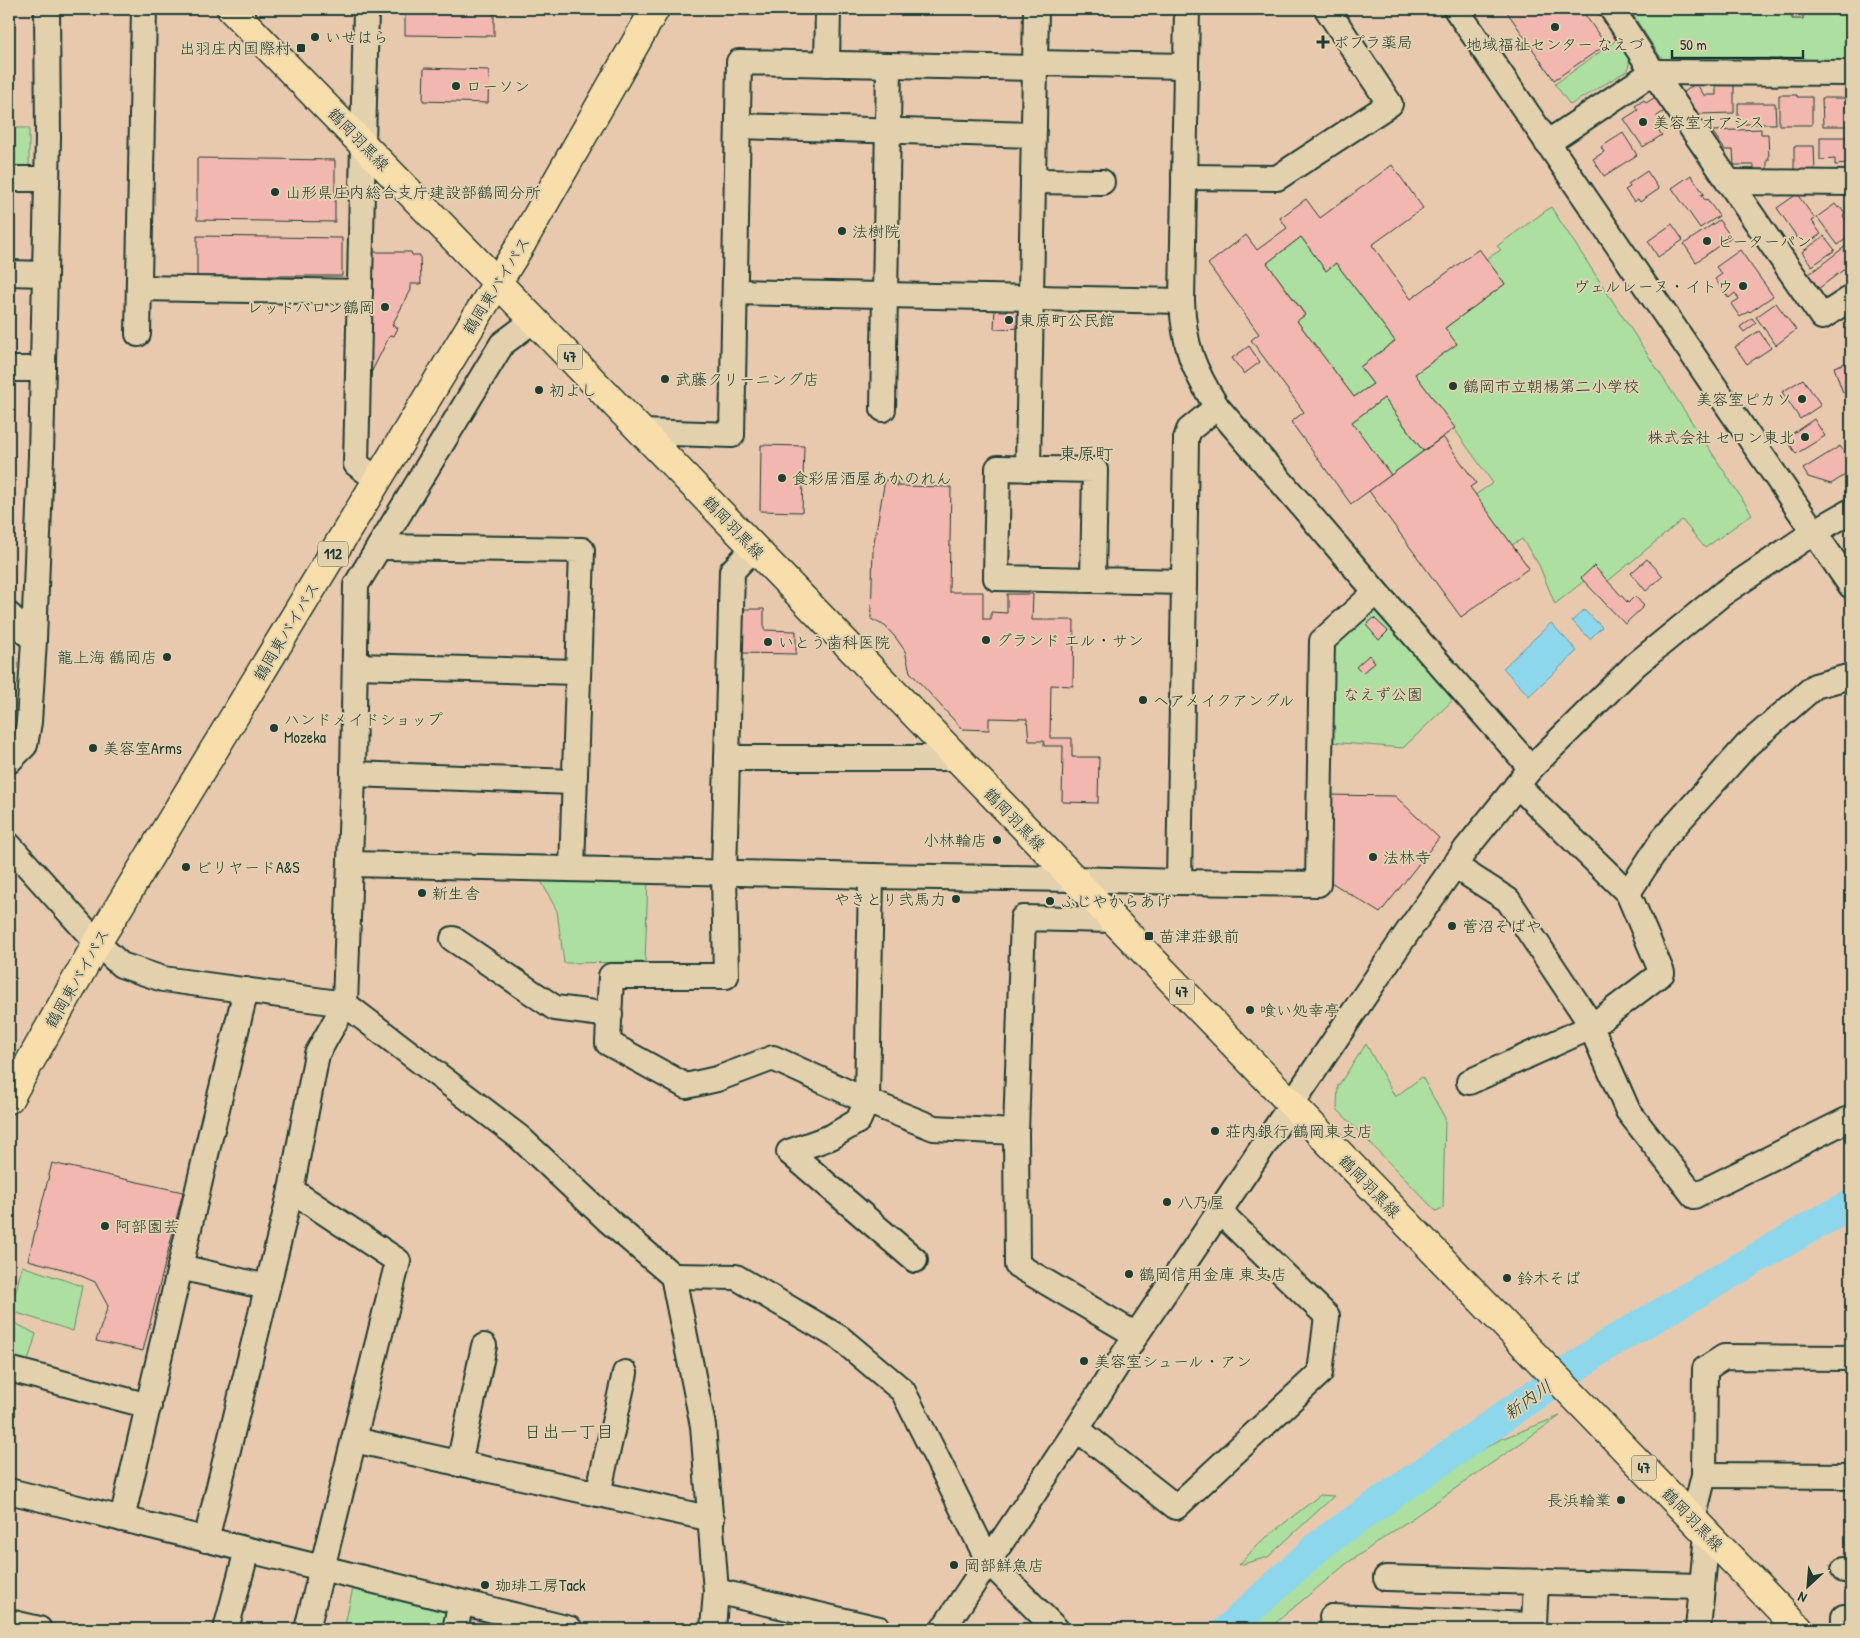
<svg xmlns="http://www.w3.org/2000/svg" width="1860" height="1638" viewBox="0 0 1860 1638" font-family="'Patrick Hand','Klee One',sans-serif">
  <rect width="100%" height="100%" fill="#e8c9ae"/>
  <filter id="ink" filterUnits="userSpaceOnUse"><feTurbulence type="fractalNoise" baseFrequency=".02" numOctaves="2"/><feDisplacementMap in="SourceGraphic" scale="10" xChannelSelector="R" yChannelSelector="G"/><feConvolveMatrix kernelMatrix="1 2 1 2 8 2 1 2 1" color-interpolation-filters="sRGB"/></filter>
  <g filter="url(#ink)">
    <g fill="#acdfa0" stroke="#668e6a">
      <path d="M1629,9h222v58l-185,-2z"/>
      <path d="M1618,39l12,17 -2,14 -58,35 -15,-21z"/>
      <path d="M9,128h20v43l-20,-1z"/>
      <path d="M1551,207l201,307 -47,34 -23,-28 -74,61h-24l-29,23 -16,-39 -17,-26 -10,6 -37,-50 18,-12 -78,-109 41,-30 -11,-16 60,-44 -19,-25 15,-9 -4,-4z"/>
      <path d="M1301,237l25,33 10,-7 59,78 -35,26 13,17 -19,13 -57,-76 8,-7 -38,-51z"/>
      <path d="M1384,398l39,53 -32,24 -39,-53z"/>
      <path d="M1375,602l79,97 -51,49 -74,-6 1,-100z"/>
      <path d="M539,877l109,2 -3,83 -81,1 -7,-52z"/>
      <path d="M1366,1044l29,53 27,-20 23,41 -2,90 -7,3 -99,-102 1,-23z"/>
      <path d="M22,1266l60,20 -9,45 -62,-20z"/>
      <path d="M9,1320l27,14 -8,27 -19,-5z"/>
      <path d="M1560,1416l-214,148 -78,65h-6l-10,-11 80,-74 70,-48 99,-57z"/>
      <path d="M1320,1495l14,1 -66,61 -29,8 19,-21z"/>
      <path d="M354,1583l97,23 -5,23h-102z"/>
    </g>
    <g fill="#8cd7ec" stroke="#6099a2">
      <path d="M1584,610l18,17 -12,12 -18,-18z"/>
      <path d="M1551,623l26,28 -48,45 -26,-28z"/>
    </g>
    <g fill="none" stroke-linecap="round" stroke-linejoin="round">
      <path stroke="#8cd7ec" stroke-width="31" d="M1228,1629l94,-86 286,-199 211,-122 32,-17"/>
    </g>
    <g fill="#f2b7af" stroke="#1f3d34" fill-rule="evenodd">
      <path d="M405,9h89v27l-89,-1z"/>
      <path d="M1505,9h76l25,36 -52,35z"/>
      <path d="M1792,9l11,1v9h-11z"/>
      <path d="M424,68l65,2 -1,33 -65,-2z"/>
      <path d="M1696,83l8,12h12v-10h18v28l-35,1 -16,-21z"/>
      <path d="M1779,95h18v2h15v28h-33z"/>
      <path d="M1657,96l9,14 -9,6 5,8 -5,4 5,7 -19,12 -19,-28 14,-9 -3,-4 9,-6 2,3z"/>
      <path d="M1822,98h29v28h-28z"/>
      <path d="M1738,103h37l1,21h-38z"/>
      <path d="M1761,129v5h7l1,26h-2v10h-13v-5h-20l-1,-15h-8l-13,-19z"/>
      <path d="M1623,133l14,22 -33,21 -11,-17 11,-7 -3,-5z"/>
      <path d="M1820,137h28l1,27 -14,1v-6l-15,1z"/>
      <path d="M1794,146h20l1,26h-21z"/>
      <path d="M197,158l138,2v62l-138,-2z"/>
      <path d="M1392,165l31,43 -51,37 39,54 68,-50 26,35 -60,44 12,16 -42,30 40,54 -32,23 -39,-53 -32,24 39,53 -40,29 -60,-82 13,-10 -53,-72 8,-6 -51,-70 38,-29 11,15 30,-22 -7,-10 26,-19 14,19zM1301,237l25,34 10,-8 59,78 -35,26 13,17 -19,13 -57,-76 8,-6 -38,-52z"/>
      <path d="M1647,171l12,18 -19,13 -2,-3 -4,3 -9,-12 5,-3 -2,-3z"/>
      <path d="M1691,175l13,19 -3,1 4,5 2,-1 12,17 -19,12 -28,-40z"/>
      <path d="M1797,194l18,25 -3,2 9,13 -15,10 -5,-6 -2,2 -22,-32z"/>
      <path d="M1835,204l3,4 2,-1 5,7 -2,2 8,11v8l-13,10 -21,-28z"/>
      <path d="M1719,220l12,17 -35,25 -12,-18z"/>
      <path d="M1672,224l11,16 -25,17 -10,-16z"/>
      <path d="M197,236l145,2v38h-145z"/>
      <path d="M1824,236l11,14 -23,16 -10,-14z"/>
      <path d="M1847,245l4,6v13l-33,25 -10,-14z"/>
      <path d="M1740,250l33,46 -23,16 -1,-1 -9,6 -9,-13 8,-5 -4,-6 -6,5 -14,-19 7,-5 -6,-7z"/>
      <path d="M370,252h41l1,3h8l1,29h-10v6l-19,35 6,3 -4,8 -4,-1 -22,44z"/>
      <path d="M1776,303l20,27 -20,15 -20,-28z"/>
      <path d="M995,308l28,3v17l-29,1z"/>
      <path d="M1752,318l4,5 -12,9 -4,-5z"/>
      <path d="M1759,331l12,17 -24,16 -12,-17z"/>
      <path d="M1249,346l11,16 -16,12 -12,-16z"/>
      <path d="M1851,361v29l-8,3 -9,-26z"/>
      <path d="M1803,379l18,26 -21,14 -18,-27z"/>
      <path d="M1814,419l11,17 -29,18 -10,-16z"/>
      <path d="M1443,437l33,46 -6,4 59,81 -68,49 -92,-126z"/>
      <path d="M761,445l43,1 -2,66 -42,-1z"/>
      <path d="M1840,446l11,17v8l-20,13 -23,-7 -5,-8z"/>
      <path d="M885,480l13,2 -1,4 54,1 -2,105h34v27h8v-7l16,1v-19h26l-1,26h42l-1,66 -22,-1 -1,53h22v19h27l-1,46 -36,-1 1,-56h-19v-5h-15l-2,-22 -38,-1v12l-27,-1 -52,-57 -5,-21 -9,-13 -11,-12 -14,-7 2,-71z"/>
      <path d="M1647,559l16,17 -17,15 -15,-18z"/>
      <path d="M1594,566l34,37 7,-7 9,10 -19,18 -44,-46z"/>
      <path d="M740,609h24v21l32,1v23l-56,-1z"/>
      <path d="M1374,618l14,13 -9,9 -13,-15z"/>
      <path d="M1369,655l6,7 -13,11 -6,-6z"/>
      <path d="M1326,795l69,1 44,42 -59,75 -57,-36z"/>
      <path d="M52,1163l131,29 -40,159 -47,-10 12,-35 -13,-24 -25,-11 -42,-11z"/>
      <path d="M475,1615l64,14h-75l2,-7z"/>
    </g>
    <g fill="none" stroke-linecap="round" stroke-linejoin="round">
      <defs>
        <g id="minor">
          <path d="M366,9l-10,455 22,16"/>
          <path d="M1187,9l-5,292c2,45 11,68 35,106l159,185 155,176"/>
          <path d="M1456,9l395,577"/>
          <path d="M1612,9l41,63 169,245 29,-19"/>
          <path d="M1035,63l150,3"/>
          <path d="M827,64l1,-55"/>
          <path d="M738,126l295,9"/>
          <path d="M1547,143l106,-71 198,1"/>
          <path d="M1184,177l93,1 113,-74 -63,-95"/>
          <path d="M9,179h38"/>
          <path d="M1033,181l69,1"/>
          <path d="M1728,182l123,1"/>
          <path d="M9,273l36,1"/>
          <path d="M139,288l221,4"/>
          <path d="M735,292l447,9"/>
          <path d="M138,334l6,-325"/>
          <path d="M9,369h34"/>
          <path d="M883,409l6,-343"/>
          <path d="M642,432l90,3 7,-373 296,6"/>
          <path d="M1028,469l8,-460"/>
          <path d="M379,547l203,3 -10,319"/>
          <path d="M754,548l-22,23 -8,302 2,103h-115l-3,67 78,43 31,-7 56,-21 94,43 -9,20 -27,16 -42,15 126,108"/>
          <path d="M1184,582l2,-143 3,-9 28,-23"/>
          <path d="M9,615l25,25"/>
          <path d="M355,666l223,6"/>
          <path d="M727,758h229"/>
          <path d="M9,761l16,-16 4,-23 5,-82 7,-184 7,-319 -1,-128"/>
          <path d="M353,774l221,8"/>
          <path d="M1517,785l111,108"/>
          <path d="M9,845l88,98 24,22 42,14 182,25 174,133 91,85 63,54 30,150 13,165 -3,38"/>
          <path d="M350,864l521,12 202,3 106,3 5,-300 -91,-2 2,-110 -97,-2 -2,110 97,2"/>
          <path d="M1455,866l53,34 80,120 40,91 66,85 157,-78"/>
          <path d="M871,876l-4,225 67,27 82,4 1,133 119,70"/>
          <path d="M1179,882l139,2 4,-243 54,-49"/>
          <path d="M453,939l102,69 55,7"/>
          <path d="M1469,1082l122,-55 71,-54 -34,-80 35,-54 84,-94 68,-59 36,-10"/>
          <path d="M1016,1132l7,-214 90,2"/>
          <path d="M291,1190l107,71 -91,368"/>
          <path d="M180,1267l87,20"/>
          <path d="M673,1276l63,1 104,61 63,53 86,171 67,67"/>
          <path d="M9,1369l140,37"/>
          <path d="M1077,1429l99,78 144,-134 7,-57 -107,-104"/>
          <path d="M354,1440l358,79"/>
          <path d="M459,1464l25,-118"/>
          <path d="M1704,1475l147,1"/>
          <path d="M9,1491l561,138"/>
          <path d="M598,1494l27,-121"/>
          <path d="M122,1519l88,-382 36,-147"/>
          <path d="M1693,1519l11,-44 1,-106 19,-12 127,1"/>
          <path d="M206,1540l85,-350 26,-136 28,-50 8,-230 3,-189 146,-241 32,-24"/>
          <path d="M1844,1570h7"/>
          <path d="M1386,1578l316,8"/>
          <path d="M716,1591l163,38"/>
          <path d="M1332,1617l202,8 2,-43"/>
          <path d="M9,1622l30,7"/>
          <path d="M226,1629l21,-79"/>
          <path d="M455,1629l6,-26"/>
          <path d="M943,1629l134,-200 59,-94 271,-402 59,-84 65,-81 104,-103 87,-71 92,-62 37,-21"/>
          <path d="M1698,1629l9,-95"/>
          <path d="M1844,1629v-12h7"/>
        </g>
        <path id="major" d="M231,9l298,306 1270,1314"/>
        <path id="highway" d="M9,1099l88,-156 378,-624 45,-73 135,-237"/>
      </defs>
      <use href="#minor" stroke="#1f3d34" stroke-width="28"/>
      <use href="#major" stroke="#1f3d34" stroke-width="31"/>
      <use href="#highway" stroke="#1f3d34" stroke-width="31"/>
      <use href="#minor" stroke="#e3d1ae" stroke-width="24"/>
      <use href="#major" stroke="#f8deab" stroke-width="28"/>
      <use href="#highway" stroke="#f8deab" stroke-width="28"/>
    </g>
  </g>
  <g fill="#1f3d34" stroke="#e3d1ae" stroke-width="2">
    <circle cx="1555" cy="27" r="5"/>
    <circle cx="315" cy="37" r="5"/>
    <path d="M1320.5 34.5h5v5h5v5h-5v5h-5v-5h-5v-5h5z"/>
    <rect x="296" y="43" width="10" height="10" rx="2.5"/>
    <circle cx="456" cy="86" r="5"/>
    <circle cx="1643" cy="122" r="5"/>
    <circle cx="275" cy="192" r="5"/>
    <circle cx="842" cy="231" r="5"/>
    <circle cx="1707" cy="241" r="5"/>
    <circle cx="1743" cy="286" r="5"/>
    <circle cx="385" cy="307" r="5"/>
    <circle cx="1009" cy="320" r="5"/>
    <circle cx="665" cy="379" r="5"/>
    <circle cx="1453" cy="386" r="5"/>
    <circle cx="539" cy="390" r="5"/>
    <circle cx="1802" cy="399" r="5"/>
    <circle cx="1805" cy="437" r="5"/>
    <circle cx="782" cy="478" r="5"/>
    <circle cx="986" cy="640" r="5"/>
    <circle cx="768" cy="642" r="5"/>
    <circle cx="167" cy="657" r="5"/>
    <circle cx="1143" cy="700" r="5"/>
    <circle cx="274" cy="728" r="5"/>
    <circle cx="93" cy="748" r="5"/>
    <circle cx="997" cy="840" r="5"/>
    <circle cx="1373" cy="857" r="5"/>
    <circle cx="186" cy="867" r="5"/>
    <circle cx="422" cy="893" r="5"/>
    <circle cx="956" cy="899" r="5"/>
    <circle cx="1050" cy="901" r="5"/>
    <circle cx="1452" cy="926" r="5"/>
    <rect x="1144" y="931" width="10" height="10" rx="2.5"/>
    <circle cx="1250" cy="1010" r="5"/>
    <circle cx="1215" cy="1131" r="5"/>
    <circle cx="1167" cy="1202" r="5"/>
    <circle cx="105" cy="1226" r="5"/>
    <circle cx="1129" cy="1274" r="5"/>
    <circle cx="1507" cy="1278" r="5"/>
    <circle cx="1084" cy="1361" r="5"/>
    <circle cx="1621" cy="1500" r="5"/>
    <circle cx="954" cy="1565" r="5"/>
    <circle cx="485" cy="1585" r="5"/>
  </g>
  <g text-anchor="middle" stroke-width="4" stroke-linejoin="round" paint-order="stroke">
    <g fill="#e3d1ae" stroke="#5a6959" stroke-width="1">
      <rect x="557.5" y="344.5" width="25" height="25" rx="4"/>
      <rect x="318" y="541.5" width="30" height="25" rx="4"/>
      <rect x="1169.5" y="979.5" width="25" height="25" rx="4"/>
      <rect x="1631.5" y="1455.5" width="25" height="25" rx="4"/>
    </g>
    <g font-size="15" font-weight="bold" fill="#1f3d34">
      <text x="570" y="362">47</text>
      <text x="333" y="559">112</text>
      <text x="1182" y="997">47</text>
      <text x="1644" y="1473">47</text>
    </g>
    <g font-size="16" fill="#1f3d34" stroke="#e3d1ae" text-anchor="start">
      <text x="325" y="43">いせはら</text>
      <text x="1333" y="48">ポプラ薬局</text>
      <text x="1555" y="50" text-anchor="middle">地域福祉センター なえづ</text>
      <text x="291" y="54" text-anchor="end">出羽庄内国際村</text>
      <text x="466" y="92">ローソン</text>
      <text x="1653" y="128">美容室オアシス</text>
      <text x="285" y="198">山形県庄内総合支庁建設部鶴岡分所</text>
      <text x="852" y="237">法樹院</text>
      <text x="1717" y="247">ピーターパン</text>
      <text x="1733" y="292" text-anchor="end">ヴェルレーヌ・イトウ</text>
      <text x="375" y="313" text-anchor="end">レッドバロン鶴岡</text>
      <text x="1019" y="326">東原町公民館</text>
      <text x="675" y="385">武藤クリーニング店</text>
      <text x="1463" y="392">鶴岡市立朝楊第二小学校</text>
      <text x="549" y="396">初よし</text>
      <text x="1792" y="405" text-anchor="end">美容室ピカソ</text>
      <text x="1795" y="443" text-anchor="end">株式会社 セロン東北</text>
      <text x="792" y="484">食彩居酒屋あかのれん</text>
      <text x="996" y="646">グランド エル・サン</text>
      <text x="778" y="648">いとう歯科医院</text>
      <text x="157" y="663" text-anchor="end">龍上海 鶴岡店</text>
      <text x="1153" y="706">ヘアメイクアングル</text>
      <text x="284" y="725">ハンドメイドショップ<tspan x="284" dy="18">Mozeka</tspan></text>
      <text x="103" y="754">美容室Arms</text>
      <text x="987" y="846" text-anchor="end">小林輪店</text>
      <text x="1383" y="863">法林寺</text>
      <text x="196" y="873">ビリヤードA&amp;S</text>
      <text x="432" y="899">新生舎</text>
      <text x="946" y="905" text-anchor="end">やきとり弐馬力</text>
      <text x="1060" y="907">ふじやからあげ</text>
      <text x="1462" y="932">菅沼そばや</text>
      <text x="1159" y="942">苗津荘銀前</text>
      <text x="1260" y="1016">喰い処幸亭</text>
      <text x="1225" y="1137">荘内銀行 鶴岡東支店</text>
      <text x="1177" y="1208">八乃屋</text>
      <text x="115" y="1232">阿部園芸</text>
      <text x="1139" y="1280">鶴岡信用金庫 東支店</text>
      <text x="1517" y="1284">鈴木そば</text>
      <text x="1094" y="1367">美容室シュール・アン</text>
      <text x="1611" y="1506" text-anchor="end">長浜輪業</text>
      <text x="964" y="1571">岡部鮮魚店</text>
      <text x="495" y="1591">珈琲工房Tack</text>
    </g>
    <g font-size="16" fill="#1f3d34" stroke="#e3d1ae">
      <text transform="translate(359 139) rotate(46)" y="6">鶴岡羽黒線</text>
      <text transform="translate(496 285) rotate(-58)" y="6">鶴岡東バイパス</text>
      <text transform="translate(734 527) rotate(46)" y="6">鶴岡羽黒線</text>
      <text transform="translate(286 631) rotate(-59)" y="6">鶴岡東バイパス</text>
      <text transform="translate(1015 819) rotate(46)" y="6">鶴岡羽黒線</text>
      <text transform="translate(77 978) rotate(-60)" y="6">鶴岡東バイパス</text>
      <text transform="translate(1370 1186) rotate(46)" y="6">鶴岡羽黒線</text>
      <text transform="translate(1693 1519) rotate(46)" y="6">鶴岡羽黒線</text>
    </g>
    <g font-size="16" fill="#264539" stroke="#e3d1ae">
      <text x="1383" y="700">なえず公園</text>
    </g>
    <g font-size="18" fill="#1f3d34" stroke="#e3d1ae">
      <text x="1086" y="460">東原町</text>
      <text x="569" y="1438">日出一丁目</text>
    </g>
    <g font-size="18" font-style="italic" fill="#24453d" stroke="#e3d1ae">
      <text transform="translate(1528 1400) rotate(-35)" y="6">新内川</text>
    </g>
  </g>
  <rect width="1860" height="1638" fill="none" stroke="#e3d1ae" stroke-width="30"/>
  <rect x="15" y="15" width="1830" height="1608" fill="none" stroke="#1f3d34" stroke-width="2" filter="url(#ink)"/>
  <g transform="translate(1808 1586) rotate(206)" stroke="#e3d1ae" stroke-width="4" paint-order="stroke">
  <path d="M0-4L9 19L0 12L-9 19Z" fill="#1f3d34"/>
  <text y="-8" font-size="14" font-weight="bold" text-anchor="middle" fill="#1f3d34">N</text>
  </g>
  <path d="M1672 50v8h131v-8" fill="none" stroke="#1f3d34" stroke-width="2.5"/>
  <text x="1680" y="50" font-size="15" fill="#1f3d34" stroke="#e3d1ae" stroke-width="4" paint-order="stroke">50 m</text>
</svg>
